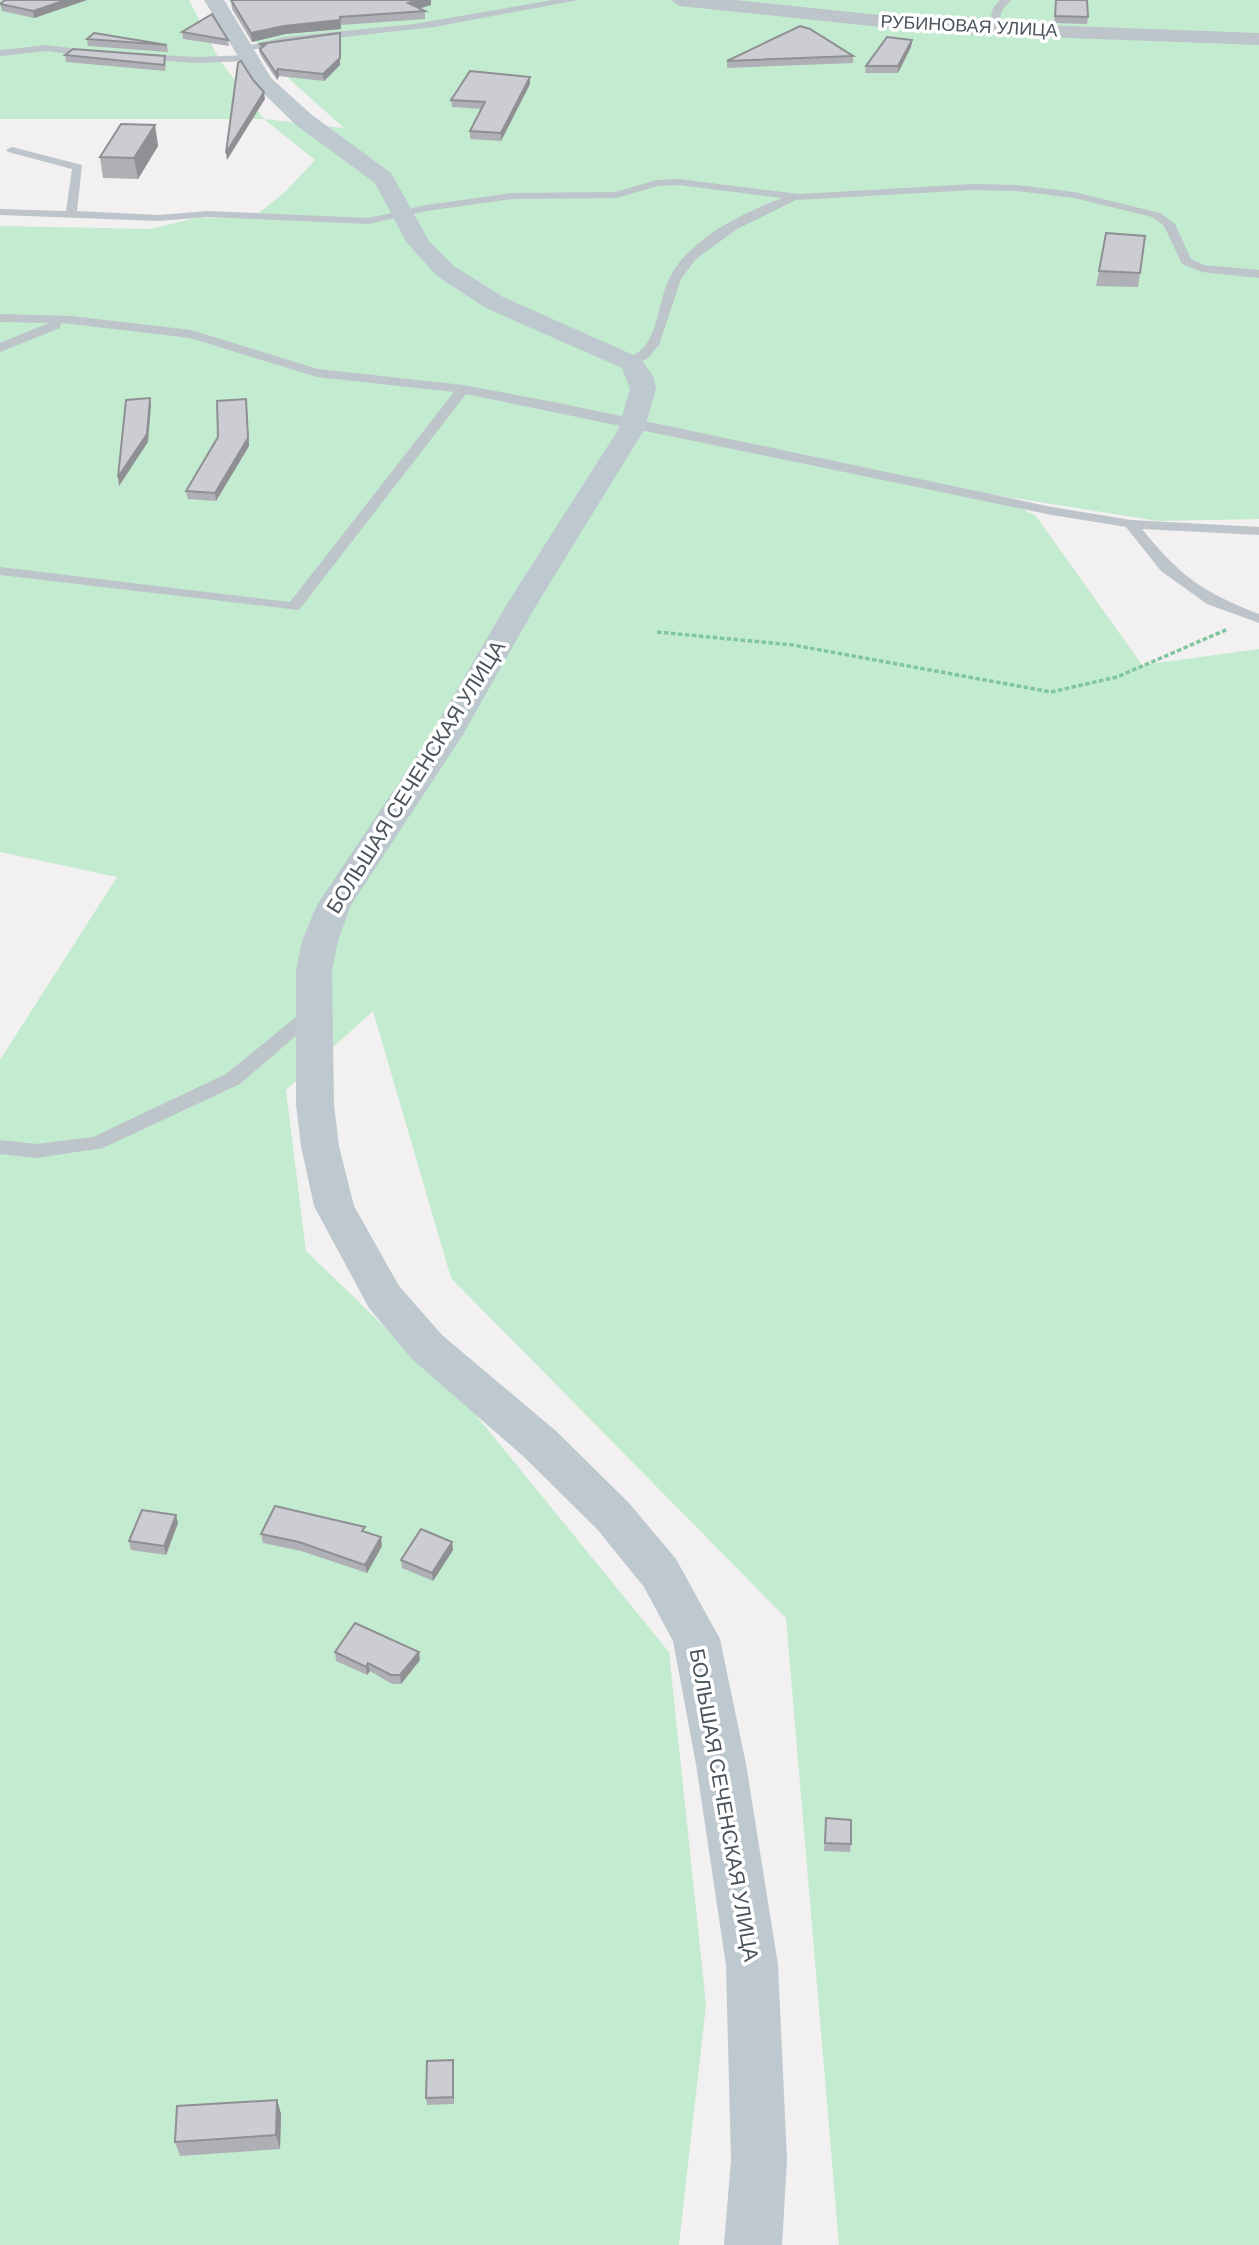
<svg xmlns="http://www.w3.org/2000/svg" width="1259" height="2245" viewBox="0 0 1259 2245" font-family="Arial,sans-serif">
  <rect width="100%" height="100%" fill="#f2f0f0"/>
  <path fill="#c3ebcf" d="M0,0h189l30,59 45,60 80,9 -76,-68 -39,-60h1030v519l-101,2 -163,-26 41,21 106,149 117,-16v1596h-420l-53,-627 -335,-340 -78,-267 -87,79 20,161 169,163 194,238 37,353 -27,240h-679v-1185l117,-183 -117,-25v-626l150,3 46,-11 58,-1 31,-25 30,-32 -51,-41h-264z"/>
  <g fill="none" stroke-linecap="round" stroke-linejoin="round">
    <path stroke="#7fc59d" stroke-width="3.5" stroke-dasharray="4.5 2.5" stroke-linecap="butt" d="M657,632l136,13 258,47 66,-15 111,-48"/>
    <g fill="#bdc5cb" fill-rule="evenodd">
      <path d="M553,0h25l-144,27 -127,14 -64,10 -5,-3 47,-11 129,-13z"/>
      <path d="M1000,0h11l-8,9 -8,21h-8l6,-22z"/>
      <path d="M47,45l47,6 5,3 -5,3 -47,-6 -47,5v-6z"/>
      <path d="M141,54l56,3 51,-2 5,3 -5,3 -51,2 -60,-4 -1,-2z"/>
      <path d="M12,147l70,18 -5,46 81,4 50,-4 161,7 57,-13 86,-12 103,-1 42,-12 22,-1 120,15 175,-10 43,1 57,7 86,21 15,11 16,35 13,6 55,5v8l-57,-6 -20,-8 -18,-38 -12,-9 -78,-19 -57,-7 -43,-1 -178,10 -59,29 -41,30 -15,20 -22,66 -11,13 -17,9 -6,-4c6,-7 14,-10 20,-17 14,-19 14,-46 24,-67 19,-40 73,-66 113,-81l-103,-13 -21,1 -42,12 -104,1 -86,12 -57,13 -161,-7 -50,4 -158,-6v-6l66,2 6,-42 -64,-17 -2,-2z"/>
      <path d="M0,314l71,2 120,14 127,39 145,16 96,18 493,104 79,13 128,7v8l-117,-6c38,47 60,63 117,85v9l-52,-19 -46,-33 -35,-44 -74,-12 -586,-121 -167,216 -299,-35v-8l290,35 164,-210 -137,-15 -127,-39 -119,-14 -10,-1 -1,5 -60,24v-9l49,-20 -49,-1z"/>
      <path d="M313,1006l6,2 3,4 -3,4 -79,68 -137,64 -67,10 -36,-4v-14l36,4 57,-7 133,-63 81,-66z"/>
    </g>
    <path fill="#bdc5cb" fill-rule="evenodd" d="M670,0h66l201,21 322,12v12l-322,-12 -257,-27z"/>
    <path fill="#bec8cf" fill-rule="evenodd" d="M204,0h20l47,78 41,37 79,58 38,68 25,25 49,31 137,61 13,18 3,13 -12,41 -107,174 -75,132 -111,169 -13,36 -6,30 2,134 5,41 15,60 45,80 43,49 114,96 73,72 47,56 44,80 26,125 32,201 9,195 -5,85h-58l7,-85 -5,-195 -30,-201 -23,-123 -29,-54 -47,-58 -73,-72 -112,-98 -43,-51 -55,-102 -13,-60 -5,-41v-134l6,-30 15,-36 113,-169 77,-132 111,-174 12,-41 -8,-21 -136,-60 -49,-32 -30,-33 -32,-60 -79,-58 -40,-39z"/>
  </g>
  <g fill="#afb0b5">
    <path d="M5,0h82l-53,18 -32,-7 -2,-7z"/>
    <path d="M231,0h200v5l-11,3 5,3v8l-84,6v4l-56,5 -33,8 -20,-33z"/>
    <path d="M1056,0l32,17 -1,7 -33,-1z"/>
    <path d="M182,32l46,8 1,6 -46,-7z"/>
    <path d="M340,33v32l-16,16 -45,-5 -2,4 -16,-24 -2,-5v-7z"/>
    <path d="M87,39l80,6 1,7 -80,-6z"/>
    <path d="M912,40l-1,7 -13,26h-33l1,-7z"/>
    <path d="M65,55l101,8 -1,8 -99,-9z"/>
    <path d="M853,56v7l-126,5v-7z"/>
    <path d="M530,77v7l-29,57 -31,-2v-8l12,-22 -30,-2 -1,-7z"/>
    <path d="M155,125l3,21 -20,33 -35,-1 -3,-21z"/>
    <path d="M1145,236l-7,51 -42,-1 3,-15z"/>
    <path d="M247,407l2,39 -33,55 -28,-2 -2,-8z"/>
    <path d="M178,1523l-12,32 -35,-5 -2,-9z"/>
    <path d="M365,1532l17,14 -15,27 -66,-22 -38,-8 -2,-9z"/>
    <path d="M452,1542l1,8 -20,31 -31,-13 -1,-8z"/>
    <path d="M335,1652l85,8 -19,24h-9l-22,-13 -3,4 -31,-14z"/>
    <path d="M826,1818l25,26 -1,8 -26,-1z"/>
    <path d="M454,2067v37l-27,1 -1,-7z"/>
    <path d="M277,2100l4,14 -1,35 -100,7 -5,-14z"/>
  </g>
  <g fill="#8e9093">
    <path d="M66,0h21l-53,18 -1,-7z"/>
    <path d="M418,0h13v5l-23,7v-9z"/>
    <path d="M340,20l1,9 -56,5 -33,8 -1,-9 33,-7z"/>
    <path d="M340,33v32l-16,16 -1,-7z"/>
    <path d="M912,40l-1,7 -13,26v-7z"/>
    <path d="M278,69l1,7 -2,4 -1,-7z"/>
    <path d="M530,77v7l-29,57v-8z"/>
    <path d="M264,92l1,7 -38,61 -1,-7z"/>
    <path d="M155,125l3,21 -20,33 -4,-21z"/>
    <path d="M150,398l1,8 -3,36 -29,44 -1,-9z"/>
    <path d="M246,399l3,47 -33,55 -1,-8z"/>
    <path d="M176,1515l2,8 -12,32 -2,-9z"/>
    <path d="M381,1537l1,9 -15,27 -2,-8z"/>
    <path d="M452,1542l1,8 -20,31 -1,-8z"/>
    <path d="M419,1652l1,8 -19,24 -1,-9z"/>
    <path d="M368,1663l2,8 -3,4 -1,-8z"/>
    <path d="M453,2060l1,7v37l-1,-7z"/>
    <path d="M277,2100l4,14 -1,35 -4,-14z"/>
  </g>
  <g fill="#cbcdd2" stroke="#8e9093" stroke-width="2">
    <path d="M5,0h61l-33,11 -33,-7z"/>
    <path d="M231,0h187l-10,3 17,8 -85,6v3l-56,6 -33,7z"/>
    <path d="M1056,0h31l1,17 -33,-1z"/>
    <path d="M212,14l16,26 -46,-8z"/>
    <path d="M800,26l10,3 43,27 -126,5z"/>
    <path d="M94,33l73,12 -80,-6z"/>
    <path d="M340,33v25l-17,16 -45,-5 -2,4 -16,-24 5,-4 -6,-1z"/>
    <path d="M887,37l25,3 -14,26h-32z"/>
    <path d="M73,49l92,7 -1,9 -99,-10z"/>
    <path d="M241,61l12,19 11,12 -38,61 12,-90z"/>
    <path d="M470,71l60,6 -29,56 -31,-2 15,-29 -34,-2z"/>
    <path d="M121,124l34,1 -21,33 -34,-1z"/>
    <path d="M1106,233l39,3 -5,37 -41,-2z"/>
    <path d="M150,398l-3,36 -29,43 8,-77z"/>
    <path d="M246,399l2,39 -33,55 -29,-2 32,-54 -1,-36z"/>
    <path d="M275,1506l90,21 -3,4 19,6 -16,28 -66,-23 -38,-8z"/>
    <path d="M142,1510l34,5 -12,31 -35,-5z"/>
    <path d="M421,1529l31,13 -20,31 -31,-13z"/>
    <path d="M355,1623l64,29 -19,23h-9l-23,-12 -2,4 -31,-15z"/>
    <path d="M826,1818l25,2v24l-26,-1z"/>
    <path d="M453,2060v37l-27,1 1,-37z"/>
    <path d="M277,2100l-1,35 -101,7 2,-36z"/>
  </g>
  <g text-anchor="middle" stroke-width="7" stroke-linejoin="round" paint-order="stroke">
    <g font-size="18" fill="#4a545b" stroke="#fff">
      <text transform="translate(969 26) rotate(3)" y="6">РУБИНОВАЯ УЛИЦА</text>
    </g>
    <g font-size="21" fill="#4a545b" stroke="#fff">
      <text transform="translate(416 777) rotate(-58)" y="7">БОЛЬШАЯ СЕЧЕНСКАЯ УЛИЦА</text>
      <text transform="translate(724 1805) rotate(80)" y="7">БОЛЬШАЯ СЕЧЕНСКАЯ УЛИЦА</text>
    </g>
  </g>
</svg>
